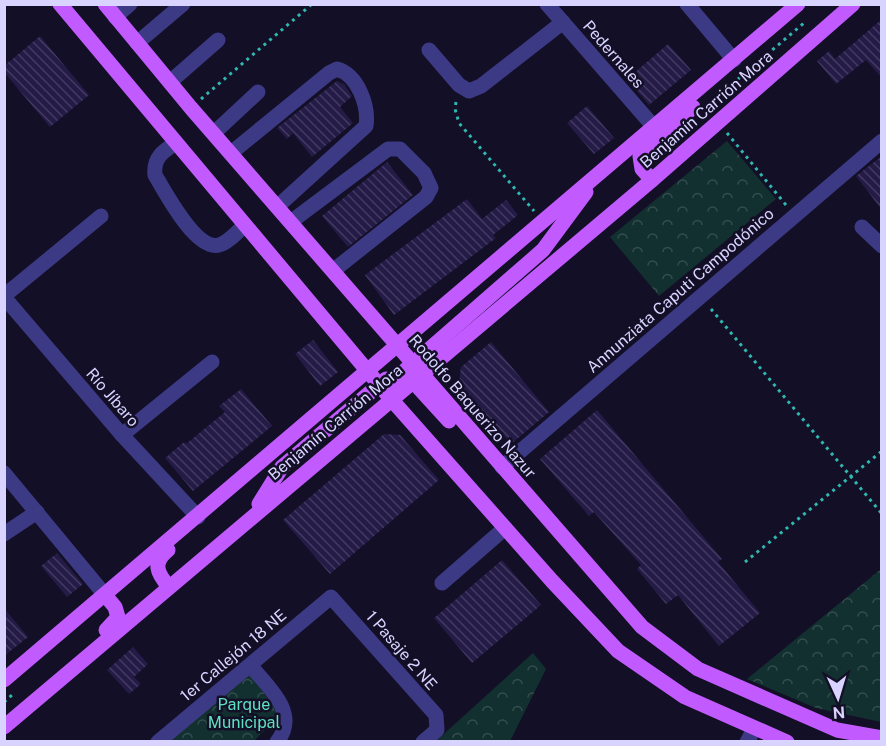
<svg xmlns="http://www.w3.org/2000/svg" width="886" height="746" viewBox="0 0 886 746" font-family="'Public Sans',sans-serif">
  <defs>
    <pattern id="park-crowns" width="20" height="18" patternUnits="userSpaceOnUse" patternTransform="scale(1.5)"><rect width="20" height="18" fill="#12302f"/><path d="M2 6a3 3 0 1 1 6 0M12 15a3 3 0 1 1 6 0" fill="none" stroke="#344d4e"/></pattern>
    <pattern id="building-back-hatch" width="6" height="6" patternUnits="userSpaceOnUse" patternTransform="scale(1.5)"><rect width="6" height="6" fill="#241b47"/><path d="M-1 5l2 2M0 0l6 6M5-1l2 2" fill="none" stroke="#433b63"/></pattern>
  </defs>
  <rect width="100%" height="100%" fill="#130f26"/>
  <g fill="url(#park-crowns)">
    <path d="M727,141l49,58 -117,97 -49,-59z"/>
    <path d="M881,569v153l-65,-14 -69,-29z"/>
    <path d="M533,653l13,16 -36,72 -75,1z"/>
    <path d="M250,672l29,44 -25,25 -89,1z"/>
  </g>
  <g fill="url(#building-back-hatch)">
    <path d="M882,19v59l-16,-18 -30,24 -19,-23 12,-10 6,8z"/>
    <path d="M40,36l49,59 -39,32 -46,-55v-6z"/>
    <path d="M668,44l23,26 -42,35 -22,-26z"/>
    <path d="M337,81l7,3 8,12 -12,11 13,16 -41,34 -19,-24 -6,6 -10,-11z"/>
    <path d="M587,106l27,32 -20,16 -27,-31z"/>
    <path d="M882,156v54l-26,-34z"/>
    <path d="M387,162l26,33 -65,52 -26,-31z"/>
    <path d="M467,199l15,20 24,-19 12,15 -25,20 3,3 -102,77 -29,-40z"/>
    <path d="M313,340l25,32 -18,14 -25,-32z"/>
    <path d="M491,342l58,70 -38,32 -52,-60 2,-17z"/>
    <path d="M241,389l31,37 -79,65 -28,-33 19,-16 2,2 39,-32 -6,-6z"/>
    <path d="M597,410l125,149 -4,3 42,51 -41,33 -41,-51 -12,9 -29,-35 4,-4 -47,-53 -5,4 -49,-57z"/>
    <path d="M384,434l16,1 39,45 -109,94 -47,-54z"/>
    <path d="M57,553l26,31 -16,13 -26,-31z"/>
    <path d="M502,560l39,45 -69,58 -38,-45z"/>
    <path d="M4,608l24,29 -24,19z"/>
    <path d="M133,647l15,17 -14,13 7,7 -12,10 -22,-24z"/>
  </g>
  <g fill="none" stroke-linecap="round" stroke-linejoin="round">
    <g stroke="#2fb8b0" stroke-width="3" stroke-dasharray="3 4.5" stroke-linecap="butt">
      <path d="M738,79l66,-56"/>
      <path d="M201,99l111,-95"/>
      <path d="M456,102l-1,7 4,14 75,88"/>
      <path d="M727,133l59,72"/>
      <path d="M711,309l171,205"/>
      <path d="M745,562l137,-111"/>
      <path d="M4,702l9,-8"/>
    </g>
    <g stroke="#3d3a85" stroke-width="15">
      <path d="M547,4l107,123"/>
      <path d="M687,4l47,56"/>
      <path d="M115,17l15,-13"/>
      <path d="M137,43l46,-39"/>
      <path d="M429,50l30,35 10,6 12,-5 82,-64"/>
      <path d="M170,82l48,-42"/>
      <path d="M214,133l44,-41"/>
      <path d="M176,143c-13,8 -23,15 -21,32 10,17 41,76 64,70 9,-2 19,-14 26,-20"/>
      <path d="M231,153l98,-80 8,-4c21,6 32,37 29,57l-88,80"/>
      <path d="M292,221l96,-72h12l24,24 7,15 -5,9 -92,73"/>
      <path d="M862,227l20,19"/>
      <path d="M4,296l97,-80"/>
      <path d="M4,297l118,138 76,82"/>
      <path d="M122,435l90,-73"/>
      <path d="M502,467l380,-326"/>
      <path d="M4,473l101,122"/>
      <path d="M4,534l33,-22"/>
      <path d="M442,583l63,-55"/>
      <path d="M250,665c18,22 50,48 27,77"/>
      <path d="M158,742l173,-145 105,118 1,15 -14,12"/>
      <path d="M747,742l7,-13"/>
    </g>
    <g stroke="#c25bff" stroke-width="15">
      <path d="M60,4l331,395 161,182 66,70 67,46 102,45"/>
      <path d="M105,4l86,104 451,519 56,42 139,61 45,8"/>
      <path d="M652,180l-10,-11 -2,-13 53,-49"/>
      <path d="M407,375l42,46"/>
      <path d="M391,399l-2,-11 4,-7 150,-131 43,-58"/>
      <path d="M259,504l23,-37 104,-88"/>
      <path d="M168,550c-16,13 -11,23 1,37"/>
      <path d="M105,595l10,12 3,10 -12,13"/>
      <path d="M4,680l794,-676"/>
      <path d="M4,727l648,-547 201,-176"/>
    </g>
  </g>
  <g text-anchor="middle" stroke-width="5" stroke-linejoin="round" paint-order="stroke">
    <g font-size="16" fill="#d9d4ff" stroke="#130f26">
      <text transform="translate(614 54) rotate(49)" y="6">Pedernales</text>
      <text transform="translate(706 109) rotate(-41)" y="6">Benjamín Carrión Mora</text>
      <text transform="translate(680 290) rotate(-41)" y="6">Annunziata Caputi Campodónico</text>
      <text transform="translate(113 397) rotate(49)" y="6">Río Jíbaro</text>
      <text transform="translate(473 406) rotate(49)" y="6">Rodolfo Baquerizo Nazur</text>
      <text transform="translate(335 422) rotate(-40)" y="6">Benjamín Carrión Mora</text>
      <text transform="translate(402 650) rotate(49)" y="6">1 Pasaje 2 NE</text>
      <text transform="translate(233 655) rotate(-40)" y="6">1er Callejón 18 NE</text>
    </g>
    <g font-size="16" fill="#5fe0c0" stroke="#130f26">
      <text x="244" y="710">Parque<tspan x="244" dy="18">Municipal</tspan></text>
    </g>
  </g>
  <rect width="886" height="746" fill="none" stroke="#d9d4ff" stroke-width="12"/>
  <g transform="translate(838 698) rotate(176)" stroke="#130f26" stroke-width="4.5" paint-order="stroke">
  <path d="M0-4.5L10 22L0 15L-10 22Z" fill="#d9d4ff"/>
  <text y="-9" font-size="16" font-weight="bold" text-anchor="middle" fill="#d9d4ff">N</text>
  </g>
</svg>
